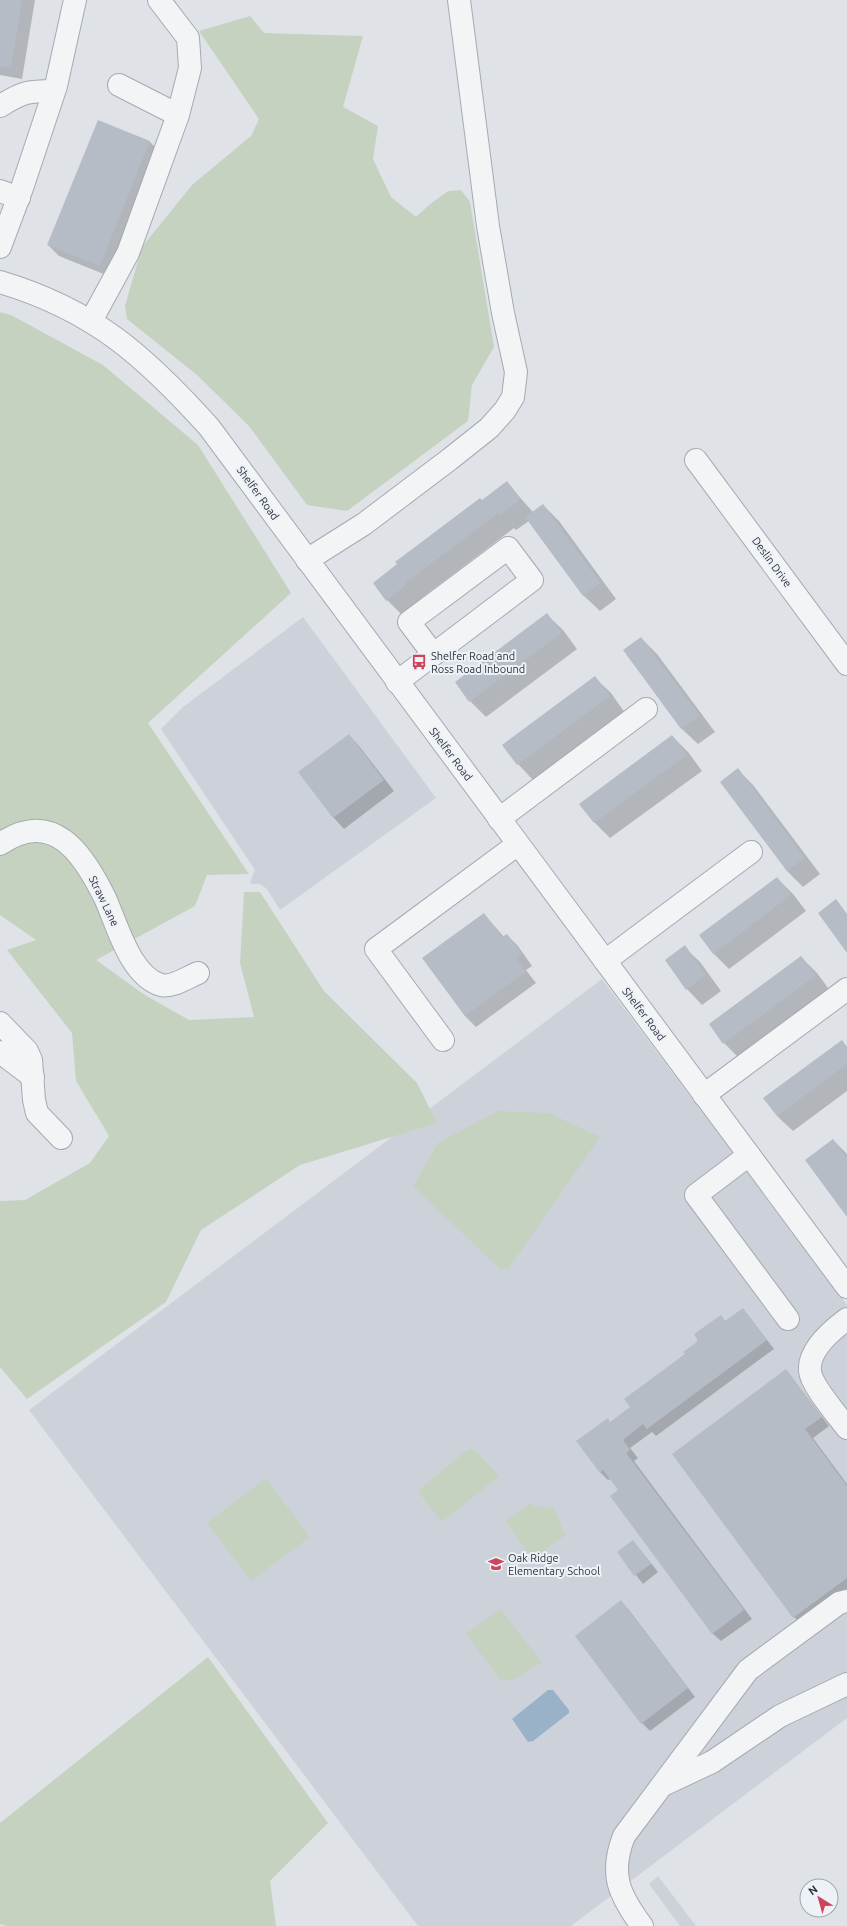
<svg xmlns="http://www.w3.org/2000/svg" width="847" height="1926" viewBox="0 0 847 1926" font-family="Ubuntu,sans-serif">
  <rect width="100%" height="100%" fill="#dfe3e8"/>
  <g fill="#cdd2da">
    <path d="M303,617l133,181 -156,112 -14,-22 -7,-4h-7l-2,-2 5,-12 -94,-141 22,-22z"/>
    <path d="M602,979l245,326v413l-276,208h-153l-389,-516z"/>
    <path d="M658,1876l38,50h-16l-31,-42z"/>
  </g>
  <g fill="#c5d2c0">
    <path d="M250,16l14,17 99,3 -20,71 35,19 -5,33 18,38 25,20 13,-12 19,-14 13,-1 9,12 24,145 -22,38 -4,36 -121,90 -40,-6 -58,-79 -52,-51 -70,-56 -2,-13 17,-59 50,-62 59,-49 8,-17 -60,-88z"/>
    <path d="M0,312l11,3 92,50 95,80 93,148 -143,130 101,151 -42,1 -12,31 -99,54 49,35 44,25 65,-3 -14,-54 4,-71h16l64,99 93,92 20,40 -137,42 -99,65 -35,72 -139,97 -27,-32v-166l25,-1 65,-37 19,-27 -33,-55 -4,-48 -65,-83 29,-10 -36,-25z"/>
    <path d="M498,1111l51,2 51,24 -91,131 -9,1 -87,-83 25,-43z"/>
    <path d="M471,1449h3l24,25v3l-56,45 -23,-29v-3l44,-37z"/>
    <path d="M266,1478l44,59 -59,44 -44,-58z"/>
    <path d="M532,1502l1,4 21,2 11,27 -32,24 -28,-38z"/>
    <path d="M500,1609l42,53 -26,17 -15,2 -35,-47z"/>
    <path d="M208,1657l120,166 -58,58 6,45h-270l-6,-2v-101z"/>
  </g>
  <path fill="#9ab2c8" d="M548,1690h5l16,20v3l-36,28 -5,1 -16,-23z"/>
  <g fill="#0003">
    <path d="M0,0h35l-13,79 -22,-4z"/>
    <path d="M98,122l52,20 11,11 -50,124 -52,-21 -11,-11z"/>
    <path d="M507,483l26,29 10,-7 16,16 57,78 -16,12 -16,-15 -55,-75 -13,9 -2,-2 -94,71 1,2 -18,15 -16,-16 95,-99z"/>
    <path d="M547,615l16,15 14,19 -91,68 -16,-16z"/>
    <path d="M641,638l16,16 58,78 -17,12 -16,-15 -57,-79z"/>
    <path d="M595,678l16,15 14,20 -92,67 -15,-16z"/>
    <path d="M349,735l10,11 35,45 -50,38 -10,-11 -35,-46z"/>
    <path d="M672,736l16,16 14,19 -92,67 -15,-15 -14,-19z"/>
    <path d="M738,770l15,15 67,89 -17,13 -16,-16 -66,-89z"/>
    <path d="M777,878l16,16 13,17 -77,58 -16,-16z"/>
    <path d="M484,914l20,23 3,-2 11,11 14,20 -6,4 10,13 -60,44 -11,-11 -42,-58z"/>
    <path d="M684,947l16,15 21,29 -19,14 -15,-16z"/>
    <path d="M801,957l16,16 14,19 -91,67 -16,-16 -14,-19z"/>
    <path d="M842,1041l5,6v44l-54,40 -16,-15z"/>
    <path d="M833,1140l14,14v61z"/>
    <path d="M743,1309l31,40 -118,87 -4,-4 -22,16 8,10 -4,3 118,158 -31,22 -9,-8 -93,-143 -9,-11 -2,1 -8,-8 11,-49 21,-16 54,-53 35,-38 5,6z"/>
    <path d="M786,1370l43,56 -16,12 34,46v108l-45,33 -8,-8z"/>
    <path d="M633,1541l25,31 -15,12 -25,-32z"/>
    <path d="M621,1602l8,8 66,87 -45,34 -8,-8z"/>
  </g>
  <g fill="#b6bcc5">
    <path d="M0,0h22l-11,68 -11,-1z"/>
    <path d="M98,120l52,21 -50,125 -53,-21z"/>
    <path d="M507,481l14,18 -21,16 -2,-2 -93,70 1,2 -20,16 -13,-18 24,-19 -2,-2 85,-64 2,2z"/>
    <path d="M543,504l58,79 -18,13 -58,-79z"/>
    <path d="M547,613l15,20 -93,69 -14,-20z"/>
    <path d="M641,637l59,79 -19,13 -58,-79z"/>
    <path d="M595,676l15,20 -93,69 -15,-20z"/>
    <path d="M349,734l35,46 -51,38 -35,-46z"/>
    <path d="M672,735l15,20 -93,68 -15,-19z"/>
    <path d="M738,768l67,90 -18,13 -67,-89z"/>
    <path d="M777,877l14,18 -78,59 -14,-19z"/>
    <path d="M836,899l11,15v39l-29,-40z"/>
    <path d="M484,913l18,24 5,-3 15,20 -6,5 10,13 -61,44 -43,-58z"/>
    <path d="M685,945l21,30 -20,15 -21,-30z"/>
    <path d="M801,956l15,19 -93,69 -14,-20z"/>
    <path d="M842,1040l5,7v17l-70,52 -14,-18z"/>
    <path d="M833,1139l14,19v59l-42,-57z"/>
    <path d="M743,1308l24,32 -120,89 -4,-5 -20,16 7,10 -4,3 118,157 -32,24 -102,-138 8,-6 -15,-20 -3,3 -24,-32 32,-23 2,4 20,-15 -6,-8 61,-45 -2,-2 15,-11 -4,-7 27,-19 4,6z"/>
    <path d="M786,1369l36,48 -17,12 42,57v92l-54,40 -121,-164z"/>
    <path d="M633,1540l18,24 -17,12 -17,-24z"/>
    <path d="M621,1600l67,88 -47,36 -66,-88z"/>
  </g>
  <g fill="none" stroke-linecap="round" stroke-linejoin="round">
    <defs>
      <g id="minor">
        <path d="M119,85l59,30"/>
        <path d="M0,106c23,-14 27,-15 54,-15"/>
        <path d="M0,191l19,7"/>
        <path d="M0,247l22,-59 34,-102 19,-86"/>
        <path d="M0,282c94,28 145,74 209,145l638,860"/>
        <path d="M91,321l37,-68 50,-138 12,-47 -2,-30 -29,-38"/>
        <path d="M696,460l151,204"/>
        <path d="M307,560l57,-36 86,-65 39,-31 16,-18 8,-13 3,-25 -13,-59 -15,-87 -29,-226"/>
        <path d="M397,682l135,-102 -24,-32 -99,74 24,32"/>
        <path d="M499,819l147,-110"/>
        <path d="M0,844c53,-36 83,9 105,54 12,26 25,78 56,87 11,3 27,-8 37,-12"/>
        <path d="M605,961l146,-109"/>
        <path d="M0,1023l27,28 4,9 3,40 3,13 24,25"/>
        <path d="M443,1040l-67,-91 142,-105"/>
        <path d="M0,1052l33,25"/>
        <path d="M704,1095l143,-106"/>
        <path d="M749,1155l-53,40 92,124"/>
        <path d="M847,1319c-15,11 -39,31 -37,52 1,14 28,45 37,57"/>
        <path d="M665,1784l47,-22 68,-46 67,-32"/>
        <path d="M642,1926c-23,-31 -33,-52 -18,-90l124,-166 91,-67 8,-2"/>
      </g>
    </defs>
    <use href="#minor" stroke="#a4aab2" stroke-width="24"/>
    <use href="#minor" stroke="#f2f4f6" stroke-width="22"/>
  </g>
  <defs>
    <symbol id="bus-bare" viewBox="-9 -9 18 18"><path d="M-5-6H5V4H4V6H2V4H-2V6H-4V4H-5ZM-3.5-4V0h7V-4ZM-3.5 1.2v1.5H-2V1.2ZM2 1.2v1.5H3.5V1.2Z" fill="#cc455e" stroke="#eef2f6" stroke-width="2.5" paint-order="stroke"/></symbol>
    <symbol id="school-bare" viewBox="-9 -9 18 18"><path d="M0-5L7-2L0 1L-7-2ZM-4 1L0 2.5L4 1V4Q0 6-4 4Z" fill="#cc455e" stroke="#eef2f6" stroke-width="2.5" paint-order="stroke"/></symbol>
  </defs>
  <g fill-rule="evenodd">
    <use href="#bus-bare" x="408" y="651" width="22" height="22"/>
    <use href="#school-bare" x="485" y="1553" width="22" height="22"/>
  </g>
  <g text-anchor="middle" stroke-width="4" stroke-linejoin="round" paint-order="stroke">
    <g font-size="11" fill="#28313f" stroke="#eef2f6">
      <text transform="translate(258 493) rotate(54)" y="4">Shelfer Road</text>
      <text transform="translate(772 562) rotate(54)" y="4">Deslin Drive</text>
      <text transform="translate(451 754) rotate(53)" y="4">Shelfer Road</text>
      <text transform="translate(104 901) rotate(64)" y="4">Straw Lane</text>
      <text transform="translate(644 1014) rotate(53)" y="4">Shelfer Road</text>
    </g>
    <g font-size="11" fill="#28313f" stroke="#eef2f6" text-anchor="start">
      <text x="431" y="660">Shelfer Road and<tspan x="431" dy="13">Ross Road Inbound</tspan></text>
      <text x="508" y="1562">Oak Ridge<tspan x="508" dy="13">Elementary School</tspan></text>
    </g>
  </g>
  <g transform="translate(819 1898) rotate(323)"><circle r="19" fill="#eef2f6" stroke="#9fa5ad"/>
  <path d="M0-3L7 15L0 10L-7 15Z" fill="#cc455e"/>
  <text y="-6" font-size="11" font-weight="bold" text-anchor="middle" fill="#28313f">N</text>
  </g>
</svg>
